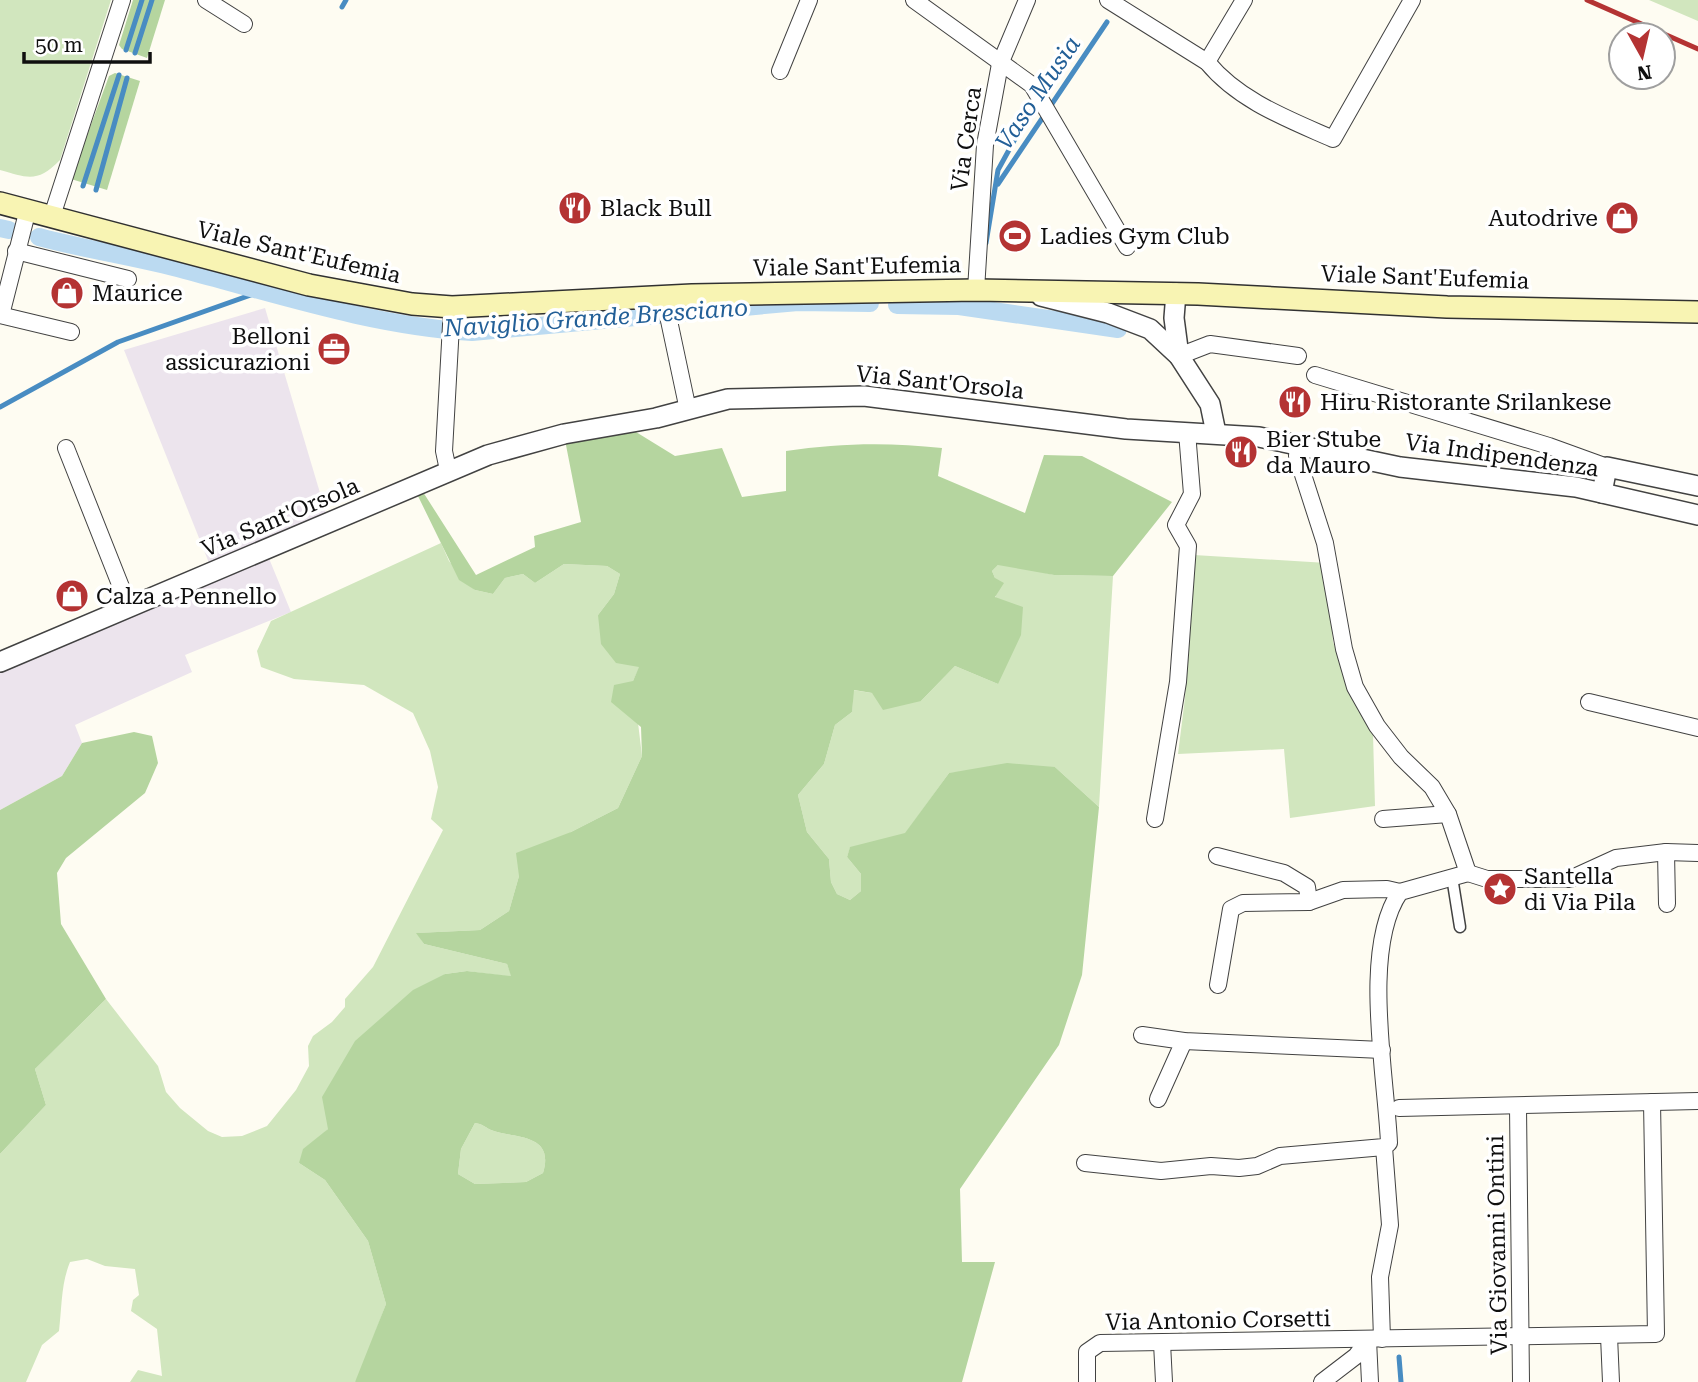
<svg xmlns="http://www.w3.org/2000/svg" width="1698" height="1382" viewBox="0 0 1698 1382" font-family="'Roboto Serif',serif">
  <rect width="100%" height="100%" fill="#fefcf2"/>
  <g fill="#ece4ed">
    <path d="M265,308l61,205 -117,50 -85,-213z"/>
    <path d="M268,556l23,56 -106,43 7,17 -117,53 7,18 -20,33 -62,34v-141z"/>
  </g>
  <g fill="#d1e6be">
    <path d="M0,0h111l-51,160c-22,23 -32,18 -60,10z"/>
    <path d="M1649,0h49v21z"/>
    <path d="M441,543l8,18 26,29 18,4 12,-16 18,-4 12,9 29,-19 43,2 13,8 -6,20 -16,21 42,51 -7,15 9,75 -24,52 -47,24 -52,44 -10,35 -29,19 -63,3 7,11 83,20 5,13 -45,-6 -22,3 -117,155 -29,34 26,17 43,61 18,63 -27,72 -4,6h-225l8,-12 24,6 -5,-47 -26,-18 2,-11 6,-5 -4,-26 -30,-3 -18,-7 -17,3c-9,22 -8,44 -11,69l-17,14 -16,37h-26v-228l46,-49 -11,-36 71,-70 52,67 8,26 14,16 28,23 14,6 20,-1 25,-10 29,-36 13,-24 -1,-20 5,-10 19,-14 13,-15v-8l28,-32 70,-137 -12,-11 7,-32 -8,-36 -17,-38 -49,-28 -70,-6 -33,-12 -4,-16 14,-30z"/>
    <path d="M1194,555l133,8 6,79 22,59 18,33 2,72 -85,12 -6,-69 -106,5 7,-56z"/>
    <path d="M1009,564l45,11 59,1 -14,231 -44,-40 -106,6 -44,61 -55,14 -3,9 14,17v17l-11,9 -13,-6 -6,-12 -2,-23 -22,-27 -9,-37 26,-31 11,-39 17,-13 1,-22 68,11 34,-35 43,18 -3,-106 -3,-7 6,-6z"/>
    <path d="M475,1123c7,1 10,4 16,7 24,9 64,3 52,43l-17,9 -51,2 -17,-10 3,-25z"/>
  </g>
  <g fill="#b5d59f" fill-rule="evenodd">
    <path d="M133,0h32l-18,58 -25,-9 -3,-4z"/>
    <path d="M115,73l25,8 -33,109 -36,-11 38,-103z"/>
    <path d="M636,432l39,24 47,-8 20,49 44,-6v-40c53,-8 102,-9 156,-3l-4,28 87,37 19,-58 38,1 90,46 -59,74 -59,-1 -56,-10 -6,6 3,7 9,5 -9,14 28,10 -2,28 -23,49 -43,-18 -34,35 -38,9 -11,-17 -18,-3 -2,22 -17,13 -11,39 -26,31 9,37 22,27 2,23 6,12 13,6 11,-9v-17l-14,-17 3,-10 55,-14 44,-60 58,-10 48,4 44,40 -17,168 -23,70 -99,144 2,73h33l-33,120h-607l31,-78 -18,-63 -43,-61 -26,-17 4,-14 25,-20 -6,-32 33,-56 58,-51 32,-16 22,-3 44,5 -4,-12 -83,-20 -8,-11 64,-3 29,-19 10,-35 -3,-23 55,-21 47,-24 24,-52 -1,-29 -30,-25 3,-17 19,-4 6,-14 -23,-4 -15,-19 -3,-29 16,-21 6,-20 -13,-8 -43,-2 -29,19 -12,-9 -18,4 -12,16 -18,-4 -16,-10 -42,-86 6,-2 53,83 59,-28 -1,-11 47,-14 -16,-82zM475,1123c7,1 10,4 16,7 24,9 64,3 52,43l-17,9 -51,2 -17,-10 3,-25z"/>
    <path d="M134,732l18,4 6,27 -13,30 -79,65 -9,15 4,51 45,75 -71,70 11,36 -46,49v-344l62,-34 20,-33z"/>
  </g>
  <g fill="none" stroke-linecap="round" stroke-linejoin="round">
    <g stroke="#488cc2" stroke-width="5">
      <path d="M342,7l4,-7"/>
      <path d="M126,50l16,-50"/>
      <path d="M135,53l17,-53"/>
      <path d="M998,184l109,-162"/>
      <path d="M83,186l36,-111"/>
      <path d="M96,190l31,-112"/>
      <path d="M986,243l12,-73 35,-64 21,-29"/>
      <path d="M0,407l118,-65 144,-51"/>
      <path d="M1399,1357l2,25"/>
    </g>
    <g stroke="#bbdaf1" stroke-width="18">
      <path d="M0,228l9,2"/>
      <path d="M39,237c48,13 98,20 146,33 95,25 189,56 287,62l326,-30 72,1"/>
      <path d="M897,305l62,1 159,23"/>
    </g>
    <defs>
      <path id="pedestrian" d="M1452,877l8,50"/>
      <g id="minor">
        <path d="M206,0l38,24"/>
        <path d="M914,0l118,85 95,162"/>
        <path d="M1108,0l99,62c32,39 81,57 126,77l79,-139"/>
        <path d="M1207,62l37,-62"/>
        <path d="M780,71l29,-71"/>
        <path d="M52,216l70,-216"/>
        <path d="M16,251l112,28"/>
        <path d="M976,290l9,-145 15,-81 27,-64"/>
        <path d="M664,297l24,113"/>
        <path d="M0,315l71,17"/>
        <path d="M1,315l27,-106"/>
        <path d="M1179,356l31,-12 88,12"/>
        <path d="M1315,375l234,71 58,21"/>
        <path d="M1298,445l-1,11 28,87 19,106 11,38 22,39 24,31 31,30 16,27 20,59"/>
        <path d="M66,448l63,159"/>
        <path d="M448,470l-4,-19 8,-144"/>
        <path d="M1589,702l109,26"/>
        <path d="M1155,819l23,-137 10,-136 -12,-21 16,-31 -5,-62"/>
        <path d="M1383,819l65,-5"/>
        <path d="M1666,852l1,52"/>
        <path d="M1217,856l67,17 23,14 2,15"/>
        <path d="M1468,873l19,6h83l46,-21 50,-6 32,1"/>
        <path d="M1218,985l13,-76 12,-6 66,-1 34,-12 44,-1 13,3"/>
        <path d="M1142,1035l42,6 198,9"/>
        <path d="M1158,1099l26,-58"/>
        <path d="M1518,1107l3,275"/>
        <path d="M1399,1108l299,-7"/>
        <path d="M1085,1163l76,8 50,-5 28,2 18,-2 23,-10 104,-9 5,-4c-3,-68 -28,-195 11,-251l68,-19"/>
        <path d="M1609,1336l2,46"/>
        <path d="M1382,1339l-2,-62 10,-52 -6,-78"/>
        <path d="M1368,1340l2,42"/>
        <path d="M1162,1343l2,39"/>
        <path d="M1087,1382v-30l13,-9 556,-9 -4,-232"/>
        <path d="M1322,1382l34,-26 12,-16"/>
      </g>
      <g id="tertiary">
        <path d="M1176,293l-2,25 5,38"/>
        <path d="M1041,296l67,17 42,16 29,27 31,48 6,29"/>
        <path d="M1602,493l5,-26 91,19"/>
        <path d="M0,662l488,-207 76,-21 92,-16 72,-19 136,-3 262,33 133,8 141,30 176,20 122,28"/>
      </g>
      <path id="secondary" d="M0,203l309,82 103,19 40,3 240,-12 284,-5 222,4 249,13 251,5"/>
    </defs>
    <use href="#pedestrian" stroke="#424242" stroke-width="13"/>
    <use href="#minor" stroke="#424242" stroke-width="18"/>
    <use href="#tertiary" stroke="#424242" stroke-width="22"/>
    <use href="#secondary" stroke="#313131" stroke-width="24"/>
    <use href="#pedestrian" stroke="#fff" stroke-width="10"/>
    <use href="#minor" stroke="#fff" stroke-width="16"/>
    <use href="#tertiary" stroke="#fff" stroke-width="19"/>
    <use href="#secondary" stroke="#f8f4b3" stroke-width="21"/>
    <path stroke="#b43333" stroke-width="5" d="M1587,0l111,49"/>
  </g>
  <defs>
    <symbol id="restaurant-disc" viewBox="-11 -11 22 22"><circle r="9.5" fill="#b43333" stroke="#fff"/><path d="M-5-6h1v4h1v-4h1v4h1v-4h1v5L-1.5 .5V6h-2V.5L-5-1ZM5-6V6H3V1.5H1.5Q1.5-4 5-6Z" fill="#fff"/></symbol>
    <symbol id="shop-disc" viewBox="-11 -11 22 22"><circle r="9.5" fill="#b43333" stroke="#fff"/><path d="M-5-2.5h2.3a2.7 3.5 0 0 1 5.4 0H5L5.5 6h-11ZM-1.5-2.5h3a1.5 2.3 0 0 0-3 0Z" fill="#fff"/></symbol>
    <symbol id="stadium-disc" viewBox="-11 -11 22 22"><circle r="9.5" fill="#b43333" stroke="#fff"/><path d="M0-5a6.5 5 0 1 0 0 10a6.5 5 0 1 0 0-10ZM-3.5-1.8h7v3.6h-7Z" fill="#fff"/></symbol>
    <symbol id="office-disc" viewBox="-11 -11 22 22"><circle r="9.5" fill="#b43333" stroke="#fff"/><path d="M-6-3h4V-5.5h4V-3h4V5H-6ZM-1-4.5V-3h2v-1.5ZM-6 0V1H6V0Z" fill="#fff"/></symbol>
    <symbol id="sight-disc" viewBox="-11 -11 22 22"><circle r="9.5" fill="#b43333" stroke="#fff"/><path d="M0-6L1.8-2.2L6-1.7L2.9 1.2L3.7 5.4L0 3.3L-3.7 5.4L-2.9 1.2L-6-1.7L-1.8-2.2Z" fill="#fff"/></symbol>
  </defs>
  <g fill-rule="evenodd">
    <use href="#restaurant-disc" x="556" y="189" width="38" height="38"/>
    <use href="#shop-disc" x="1603" y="199" width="38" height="38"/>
    <use href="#stadium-disc" x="996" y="217" width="38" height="38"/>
    <use href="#shop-disc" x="48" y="274" width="38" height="38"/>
    <use href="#office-disc" x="315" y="330" width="38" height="38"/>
    <use href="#restaurant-disc" x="1276" y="383" width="38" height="38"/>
    <use href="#restaurant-disc" x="1222" y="433" width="38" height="38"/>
    <use href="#shop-disc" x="53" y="577" width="38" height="38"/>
    <use href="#sight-disc" x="1481" y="870" width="38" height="38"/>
  </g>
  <g text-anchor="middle" stroke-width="7" stroke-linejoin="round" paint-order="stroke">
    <g font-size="23" fill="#0f0f0f" stroke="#fff">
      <text transform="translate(966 139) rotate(-82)" y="8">Via Cerca</text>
      <text transform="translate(299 252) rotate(13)" y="8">Viale Sant'Eufemia</text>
      <text transform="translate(857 266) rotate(-1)" y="8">Viale Sant'Eufemia</text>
      <text transform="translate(1425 277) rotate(2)" y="8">Viale Sant'Eufemia</text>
      <text transform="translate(940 382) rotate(6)" y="8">Via Sant'Orsola</text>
      <text transform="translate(1502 455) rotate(8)" y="8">Via Indipendenza</text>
      <text transform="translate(280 517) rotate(-23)" y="8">Via Sant'Orsola</text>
      <text transform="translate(1497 1245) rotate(-91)" y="8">Via Giovanni Ontini</text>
      <text transform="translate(1218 1320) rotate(-1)" y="8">Via Antonio Corsetti</text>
    </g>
    <g font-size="23" fill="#0f0f0f" stroke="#fff" text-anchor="start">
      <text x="600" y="216">Black Bull</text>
      <text x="1598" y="226" text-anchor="end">Autodrive</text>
      <text x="1040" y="244">Ladies Gym Club</text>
      <text x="92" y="301">Maurice</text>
      <text x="310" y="344" text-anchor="end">Belloni<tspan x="310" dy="26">assicurazioni</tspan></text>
      <text x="1320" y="410">Hiru Ristorante Srilankese</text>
      <text x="1266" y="447">Bier Stube<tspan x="1266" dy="26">da Mauro</tspan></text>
      <text x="96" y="604">Calza a Pennello</text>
      <text x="1524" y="884">Santella<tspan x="1524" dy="26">di Via Pila</tspan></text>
    </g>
    <g font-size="24" font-style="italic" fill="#225f97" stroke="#fff">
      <text transform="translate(1038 93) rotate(-56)" y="8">Vaso Musia</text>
      <text transform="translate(596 318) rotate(-4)" y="8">Naviglio Grande Bresciano</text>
    </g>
  </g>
  <g transform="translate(1642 56) rotate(172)"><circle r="33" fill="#ffffff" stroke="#9f9f9f" stroke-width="2"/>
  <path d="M0-5L12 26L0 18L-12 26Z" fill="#b43333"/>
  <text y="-10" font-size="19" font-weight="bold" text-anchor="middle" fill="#0f0f0f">N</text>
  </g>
  <path d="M24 52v10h126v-10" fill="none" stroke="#0f0f0f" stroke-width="3.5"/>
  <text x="35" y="52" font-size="21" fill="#0f0f0f" stroke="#ffffff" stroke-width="5" paint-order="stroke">50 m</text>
</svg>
